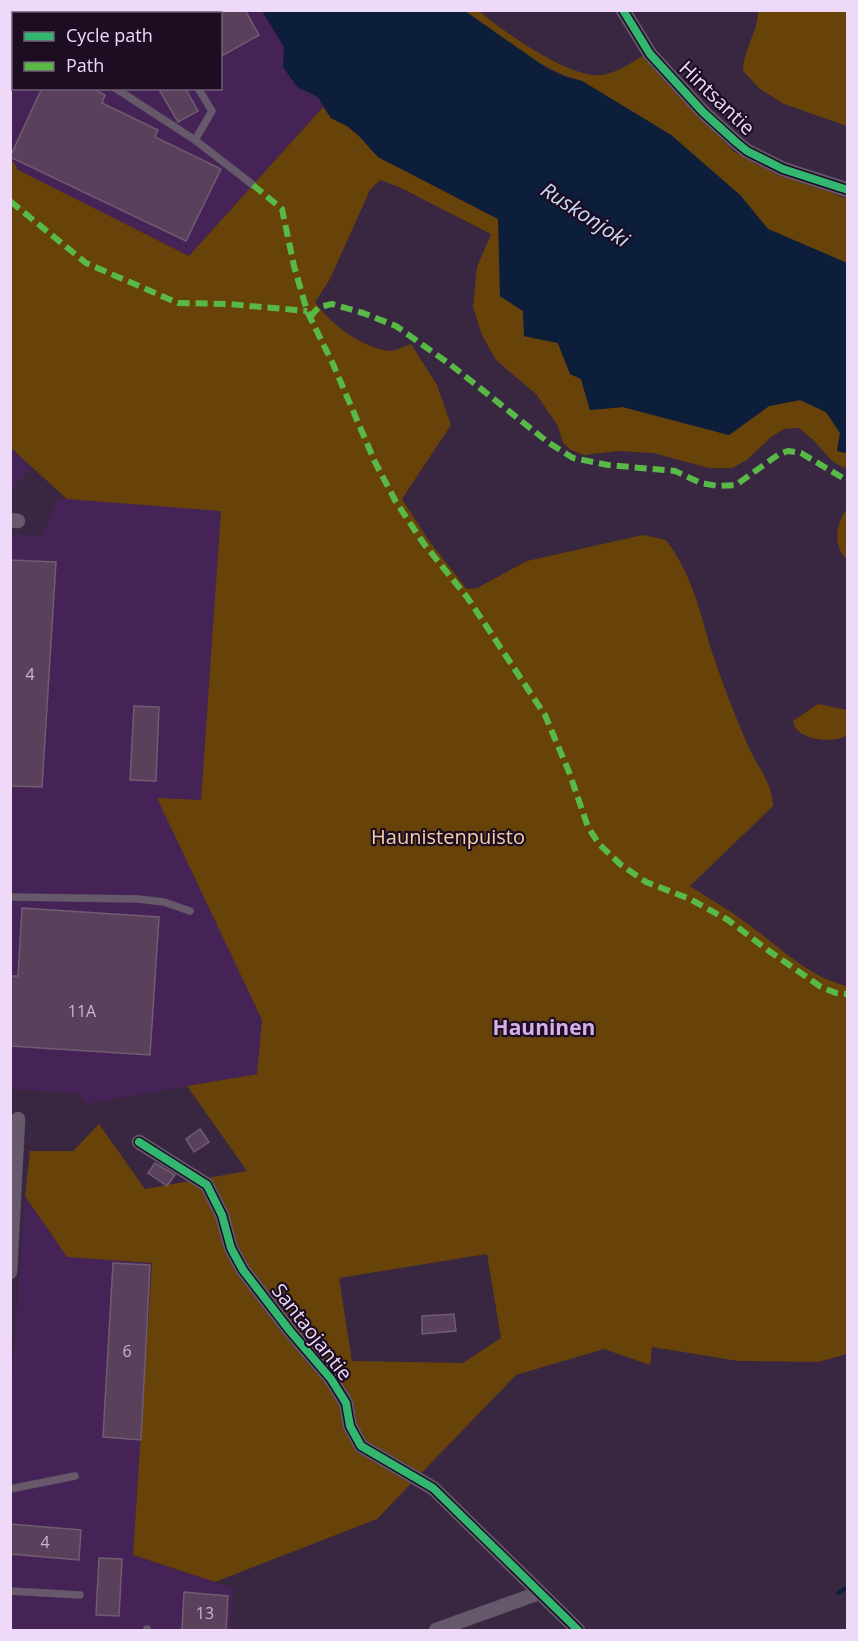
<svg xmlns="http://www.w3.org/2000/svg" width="858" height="1641" viewBox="0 0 858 1641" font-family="'Open Sans',sans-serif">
  <rect width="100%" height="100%" fill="#392640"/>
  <g fill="#462356">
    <path d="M19,11h243l22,36 13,39 21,11 5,10 -134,149 -171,-86 -7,-12 -1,-137 3,-4 1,71h206v-74l-203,-1z"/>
    <path d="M11,448l21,20 -21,22z"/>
    <path d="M59,498l162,12 -20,290 -43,-1 104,221 -4,54 -172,30 -9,-11 -66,-4 -1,-555 31,2z"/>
    <path d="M25,1196l42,61 85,6 -19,292 100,33 -3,42h-219l-1,-229z"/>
  </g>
  <g fill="#674309" fill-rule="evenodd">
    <path d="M465,11h14c24,20 90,68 122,64 16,-2 28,-11 42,-19l90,95 24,12 90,36v64l-79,-34 -28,-34 -69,-60 -89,-54c-43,-11 -80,-45 -117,-70z"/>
    <path d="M758,11h89v115l-63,-22 -24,-15 -17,-18c0,-21 15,-39 15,-60z"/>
    <path d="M323,107l8,11 16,8 12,10 19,21 121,62 1,77 23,15 1,25 34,7 12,31 11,5 9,31 33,-3 106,28 40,-29 31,-6 26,12 14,21 -3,18 10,2v15c-16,-4 -22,-16 -33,-27 -5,-5 -10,-9 -15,-13l-15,1 -13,8 -24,23 -15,8h-23l-56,-15 -35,-2 -34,4 -13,-5 -8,-7 -5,-17 -22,-32 -40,-34 -14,-25 -9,-28 4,-40 14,-33 -92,-47 -19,-7 -10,10 -40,89 -15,23c17,23 44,44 74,49 6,0 16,-5 22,-7l26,41 14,40 -49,74 27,42 38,48 10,-1 50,-27 116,-26 23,5c26,35 33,68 45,109 11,33 24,67 38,99 9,19 24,37 24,58l-83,80c18,12 38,23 55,36 33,23 63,55 102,64v368l-29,8 -80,-1 -86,-14 -2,18 -46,-16 -88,26 -139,144 -162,63 -82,-27 19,-292 -85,-6 -42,-61 5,-45h43l26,-27 46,65 102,-18 -60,-85 70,-12 5,-54 -105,-222 44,2 20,-289 -154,-12 -56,-51v-290l7,12 171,86zM487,1254l14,84 -38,25 -111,-2 -13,-83z"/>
    <path d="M847,509l1,51h-1c-14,-14 -12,-36 0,-51z"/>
    <path d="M818,704l29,6v25c-11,8 -39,6 -50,-5 -1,-1 -4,-8 -4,-9z"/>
  </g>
  <path fill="#0c1e3a" d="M262,11h203l83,58 20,9 14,3 89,54 69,60 28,34 79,34v190l-10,-2 3,-18 -14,-21 -26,-12 -31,6 -40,29 -106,-28 -33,3 -9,-31 -11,-5 -12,-31 -34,-7 -1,-25 -23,-15 -2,-77 -120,-62 -19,-21 -12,-10 -16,-8 -13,-21 -21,-10 -14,-20 1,-20z"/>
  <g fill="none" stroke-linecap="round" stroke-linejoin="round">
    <path stroke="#0c1e3a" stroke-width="4" d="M838,1593l10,-6"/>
  </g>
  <g fill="#5a415b" stroke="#705c71" stroke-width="1.5">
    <path d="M220,10h25l14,25 -39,22z"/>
    <path d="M42,88h50l13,7 -3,8 56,27 -3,7 66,32 -35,72 -176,-84z"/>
    <path d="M158,88h27l13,23 -20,11z"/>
    <path d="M10,560l46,2 -14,225 -32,-1z"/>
    <path d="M134,706l25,1 -3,74 -26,-1z"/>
    <path d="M22,908l137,9 -9,138 -140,-9v-70h8z"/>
    <path d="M200,1129l9,13 -15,10 -8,-13z"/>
    <path d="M155,1163l20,12 -8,11 -19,-13z"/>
    <path d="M113,1263l37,2 -9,175 -38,-3z"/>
    <path d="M454,1314l2,17 -34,3v-18z"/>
    <path d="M10,1524l71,6 -2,30 -69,-6z"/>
    <path d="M99,1558l23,1 -3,57 -23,-1z"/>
    <path d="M184,1592l44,4 -2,34h-44z"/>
  </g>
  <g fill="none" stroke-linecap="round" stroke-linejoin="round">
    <defs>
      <g id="lane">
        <path d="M96,10l1,4"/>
        <path d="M115,88l80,52 58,45"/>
        <path d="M195,140l17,-29 -14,-23"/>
        <path d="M10,897l128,2 26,3 26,9"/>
        <path d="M10,1489l65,-13"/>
        <path d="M10,1591l70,4"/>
        <path d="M147,1630v-1"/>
      </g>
      <g id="street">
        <path d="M623,10l27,44 53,58 33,30 11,9 36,18 65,21"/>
        <path d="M10,520l8,1"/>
        <path d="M139,1142l68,43 15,30 9,33 12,22 47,61 41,48 15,24 4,23 11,20 72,42 145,142"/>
        <path d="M10,1272l8,-153"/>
        <path d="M436,1630l103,-37"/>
      </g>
    </defs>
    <use href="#lane" stroke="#54445b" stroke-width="8"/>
    <use href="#street" stroke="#54445b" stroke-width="15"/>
    <use href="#lane" stroke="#66596c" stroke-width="7"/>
    <use href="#street" stroke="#66596c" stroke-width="14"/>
    <g stroke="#58b947" stroke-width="6" stroke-dasharray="12 6" stroke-linecap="butt">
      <path d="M253,185l29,24 12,57 13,45 26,53 42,98 21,40 28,42 43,53 78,118 24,57 19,55 11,17 21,20 26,18 44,17 38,21 41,31 52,36 15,6 12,1"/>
      <path d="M10,201l76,62 92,40 50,1 79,7"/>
      <path d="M310,317l9,-10 13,-3 31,9 33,13 55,39 98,78 24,15 35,7 67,6 26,12 17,3 18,-1 43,-31 9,-3 13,2 47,28"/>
    </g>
    <defs>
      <g id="cycleway">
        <path d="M623,10l27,44 53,58 33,30 11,9 36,18 65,21"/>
        <path d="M139,1142l68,43 15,30 9,33 12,22 47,61 41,48 15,24 4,23 11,20 72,42 145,142"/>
      </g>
    </defs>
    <use href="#cycleway" stroke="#1c0d23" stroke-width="11"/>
    <use href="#cycleway" stroke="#33b770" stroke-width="8"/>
  </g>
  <g text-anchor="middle" stroke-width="4.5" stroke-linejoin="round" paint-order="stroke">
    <g font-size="16" fill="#c9b4d1">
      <text x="30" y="680">4</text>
      <text x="82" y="1017">11A</text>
      <text x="127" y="1357">6</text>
      <text x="45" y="1548">4</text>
      <text x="205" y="1619">13</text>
    </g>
    <g font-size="20" fill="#eedaf8" stroke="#1c0d23">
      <text transform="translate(717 98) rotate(44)" y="7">Hintsantie</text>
      <text transform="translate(312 1332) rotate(52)" y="7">Santaojantie</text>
    </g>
    <g font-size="20" fill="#f5d2a4" stroke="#1c0d23">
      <text x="448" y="844">Haunistenpuisto</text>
    </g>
    <g font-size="21" font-style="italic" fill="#cddef4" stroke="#1c0d23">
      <text transform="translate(585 215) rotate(33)" y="7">Ruskonjoki</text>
    </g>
    <g font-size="21" font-weight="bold" fill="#d6afe9" stroke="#1c0d23">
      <text x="544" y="1035">Hauninen</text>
    </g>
  </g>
  <rect width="858" height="1641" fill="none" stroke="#eedaf8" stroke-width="24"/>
  <rect x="12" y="12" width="210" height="78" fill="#1c0d23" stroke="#705f78" stroke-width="1.5"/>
  <rect x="24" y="32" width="30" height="9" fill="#33b770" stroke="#705f78" stroke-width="1.5"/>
  <text x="66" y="42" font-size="18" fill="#eedaf8">Cycle path</text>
  <rect x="24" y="62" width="30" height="9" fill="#58b947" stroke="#705f78" stroke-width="1.5"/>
  <text x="66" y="72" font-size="18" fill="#eedaf8">Path</text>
</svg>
